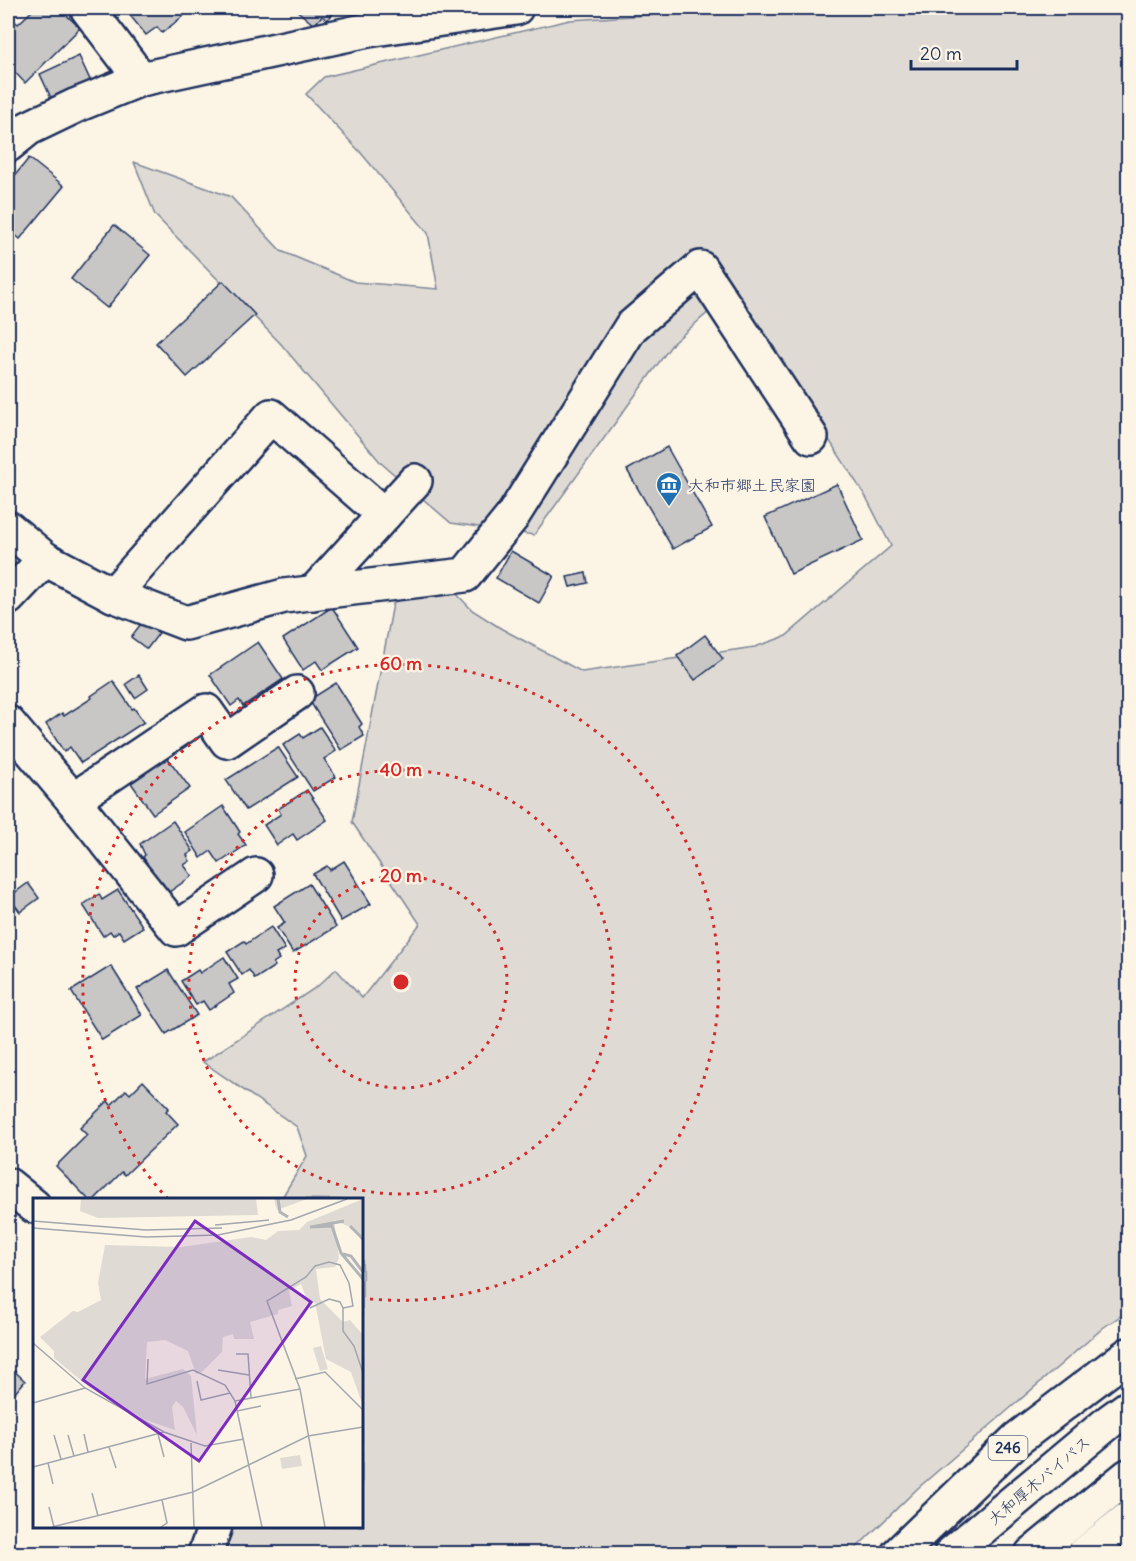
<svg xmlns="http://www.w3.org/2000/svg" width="1136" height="1561" viewBox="0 0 1136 1561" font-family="Delius,'Klee One',sans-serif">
  <rect width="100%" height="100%" fill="#fcf5e5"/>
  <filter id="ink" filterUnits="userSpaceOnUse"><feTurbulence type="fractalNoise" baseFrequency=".0167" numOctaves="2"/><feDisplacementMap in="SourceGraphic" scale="12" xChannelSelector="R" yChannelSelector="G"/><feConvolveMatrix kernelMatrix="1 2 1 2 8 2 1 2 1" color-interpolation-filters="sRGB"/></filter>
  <g filter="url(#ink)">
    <path fill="#dfdbd4" stroke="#7d8599" stroke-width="1.5" d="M756,8h372v1303l-24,16 -186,161 -67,65h-663l10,-20 -6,-6 170,-1v-326l-81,-1 26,-43 -10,-29 -94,-65 115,-76 18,-17 26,29 58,-74 -68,-102 41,-218 33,-42 46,48 30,19 80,43 173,-25 31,-11 105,-90 -25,-49 -133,-206 -60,52 -139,192 -83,-12 -70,-60 -100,-119 -126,-129 -21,-53 97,35 50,54 74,31 83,7 -10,-56 -67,-80 -55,-59 18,-17 246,-57z"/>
    <g fill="#c8c7c6" stroke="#1b2f5e" stroke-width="1.5">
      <path d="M35,8h24l21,20 -55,55 -17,-18v-41l4,-5 6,5z"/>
      <path d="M124,8h69l-31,25 -5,-6 -11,8z"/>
      <path d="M294,8h45l-12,12 -5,-4 -8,9z"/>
      <path d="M79,56l12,26 -39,18 -12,-26z"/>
      <path d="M29,158l35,28 -44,53 -12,-10v-45z"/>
      <path d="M114,225l36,30 -43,53 -36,-29z"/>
      <path d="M223,281l32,34 -68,62 -31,-34z"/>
      <path d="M667,447l45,80 -39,22 -46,-79z"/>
      <path d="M837,484l26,56 -72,34 -26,-57z"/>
      <path d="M511,551l43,25 -15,27 -43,-25z"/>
      <path d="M586,573l2,10 -18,4 -3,-10z"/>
      <path d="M332,607l26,40 -36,23 -6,-9 -13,9 -20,-31z"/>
      <path d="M143,621l16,12 -12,16 -16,-12z"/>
      <path d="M705,635l18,24 -28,21 -18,-24z"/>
      <path d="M258,642l25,37 -40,27 -4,-6 -8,6 -21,-31z"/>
      <path d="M139,675l9,14 -13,9 -9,-14z"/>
      <path d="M113,681l19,28 2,-1 10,14 -63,41 -11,-16 -6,5 -18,-28 16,-11 2,3 28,-18 -1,-2z"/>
      <path d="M336,683l26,41 -3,3 5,9 -23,14 -32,-50z"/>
      <path d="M320,727l16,24 -12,8 12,18 -23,14 -30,-46 17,-11 3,4z"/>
      <path d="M278,747l20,30 -52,33 -20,-30z"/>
      <path d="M167,757l23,31 -37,26 -22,-31z"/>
      <path d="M307,790l20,30 -30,20 -4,-6 -16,11 -13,-20 17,-11 -3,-5z"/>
      <path d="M223,806l17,26 -2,2 8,11 -27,18 -8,-12 -10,7 -16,-26z"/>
      <path d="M173,821l20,30 -6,4 3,6 -6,4 8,11 -23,16 -8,-11 -3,2 -12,-19 1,-1 -4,-6 2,-2 -5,-11z"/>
      <path d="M344,861l27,43 -30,17 -28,-47 14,-8 3,4z"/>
      <path d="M28,883l11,15 -19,14 -11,-15z"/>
      <path d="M309,884l27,43 -43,26 -16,-25 8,-5 -11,-17z"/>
      <path d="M118,890l25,37 -19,12 -5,-8 -6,4 -3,-4 -7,5 -20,-31 16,-11 3,6z"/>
      <path d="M271,927l14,22 -9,5 3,5 -6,4 2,3 -20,13 -6,-9 -7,5 -15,-23 17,-11 2,3z"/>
      <path d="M224,957l14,22 -9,5 5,9 -25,17 -6,-9 -7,4 -15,-24 17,-11 2,3z"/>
      <path d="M111,966l31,49 -40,25 -31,-49z"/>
      <path d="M168,970l29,45 -31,19 -29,-45z"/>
      <path d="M143,1081l26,27 -3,3 12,13 -53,51 -3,-3 -28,28h-5l-33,-34 31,-31 -7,-7 28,-27 3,4 15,-15 4,4z"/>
      <path d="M8,1365l17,16 -17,20z"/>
    </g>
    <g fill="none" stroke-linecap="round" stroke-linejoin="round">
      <defs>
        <g id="minor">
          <path d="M87,8l54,71"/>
          <path d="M8,145l21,-17 48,-23 64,-26 227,-49 148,-22"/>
          <path d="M8,528l37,31 -37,39"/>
          <path d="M45,559l68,36 73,28 98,-27 181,-21 47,-58 119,-190 69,-59 111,169"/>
          <path d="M313,593l102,-112"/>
          <path d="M113,595l158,-179 113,99"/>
          <path d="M8,723l65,77 103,129 80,-54"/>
          <path d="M73,800l133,-89 21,30 70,-48"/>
          <path d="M8,1185l26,21"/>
          <path d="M205,1554l10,-28"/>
        </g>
        <g id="highway">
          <path d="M898,1554l119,-115 111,-84"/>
          <path d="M951,1554l159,-133 18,-13"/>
          <path d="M1032,1554l96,-78"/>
          <path d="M1084,1554l44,-35"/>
        </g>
      </defs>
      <use href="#minor" stroke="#1b2f5e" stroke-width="38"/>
      <use href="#highway" stroke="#1b2f5e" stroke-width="38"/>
      <use href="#minor" stroke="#fcf5e5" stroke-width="33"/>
      <use href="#highway" stroke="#fcf5e5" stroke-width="33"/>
    </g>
  </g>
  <g fill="none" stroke="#d62828" stroke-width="3" stroke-dasharray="3 6">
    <circle cx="401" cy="982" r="106"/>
    <circle cx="401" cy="982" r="212"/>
    <path d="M168 1199A318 318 0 1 1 362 1298"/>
  </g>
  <defs>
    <symbol id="museum-pin" viewBox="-11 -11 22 30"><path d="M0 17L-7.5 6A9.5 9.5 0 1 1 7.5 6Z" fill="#1f6fb2" stroke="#fcf5e5"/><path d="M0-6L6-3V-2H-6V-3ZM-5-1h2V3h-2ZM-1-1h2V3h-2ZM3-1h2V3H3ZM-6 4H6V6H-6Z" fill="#fff"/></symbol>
  </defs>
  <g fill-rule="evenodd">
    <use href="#museum-pin" x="654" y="470" width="30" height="40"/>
  </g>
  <g text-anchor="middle" stroke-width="4.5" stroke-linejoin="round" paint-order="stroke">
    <rect fill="#fcf5e5" stroke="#5e6a86" stroke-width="1.5" x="988.5" y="1436" width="39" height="24" rx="4.5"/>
    <g font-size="15" font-weight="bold" fill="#1b2f5e">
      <text x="1008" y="1453">246</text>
    </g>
    <g font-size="16" fill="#1b2f5e" stroke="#fcf5e5" text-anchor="start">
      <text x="688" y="491">大和市郷土民家園</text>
    </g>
    <g font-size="16" fill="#1b2f5e" stroke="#fcf5e5">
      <text transform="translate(1039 1480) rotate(-40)" y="6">大和厚木バイパス</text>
    </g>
  </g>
  <g transform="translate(33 1198)">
    <rect width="330" height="330" fill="#fcf5e5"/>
    <path d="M48,1h175l2,16 -160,3 -18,-7zM241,1h33l-30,11zM330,1v44l-9,-14 -20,-9 5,38 -4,9 -19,2 4,30 23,23 7,-2 13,15v71l-12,-34 -25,-13 -11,-57 -6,4 -8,-22 -12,7 3,15 -14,4v4l-28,8 4,17h-20l-1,-5 -10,3 -1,15 -20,20 -6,2 -8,-23 -23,-11 -18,2 -2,37 38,-10 8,7 6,59 -14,-28 -7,-6 -4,6 3,23 -32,-11 -53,-31 -36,-30v-7l-14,-14 33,-26 5,1 23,-12 -3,-17 7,-38 76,2 70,-10 15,3 12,-9 21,-1 8,-8zM288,148l7,23 -8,2 -7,-23zM267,257l2,11 -20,3 -2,-11z" fill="#dfdbd4"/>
    <path fill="none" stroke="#b2b4b8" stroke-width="3" d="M245,1l2,13 8,5M317,28l13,13M277,29l22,-1 9,27 22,26M278,29l33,-6M310,56l8,2 12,16"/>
    <path fill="none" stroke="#a2a6af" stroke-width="1.5" d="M0,23l113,9 76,-2M182,27l54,-5M0,30l113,9 72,-2 73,-15 56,-21M277,110l19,-9 11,3 3,6M0,145l52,45 79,44 41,14 39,-7M203,156h12l3,44M115,161l-1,25 46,-14 32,15 10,16M185,172l31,5M262,181l30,-7 38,38M164,183l4,19 29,-7M0,205l52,-15M204,213l24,-5M51,236l4,18M125,236l6,23M21,237l7,24M35,237l6,21M158,245l3,84M76,249l7,21M15,265l5,21M0,269l131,-35M59,295l6,23M16,309l5,20M19,329l141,-35 115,-56 55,-9M128,329l6,-4 -5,-23M229,329l-27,-126 65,-12M292,329l-25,-138 -33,-88 39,-24 9,-11 14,-4 11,3 9,18 4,23 -10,2v23l11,15 9,27"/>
    <path fill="#7b2cbf" fill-opacity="0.15" stroke="#7b2cbf" stroke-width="3" d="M162,23l116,81 -112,159 -116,-81z"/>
    <rect width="330" height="330" fill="none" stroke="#1b2f5e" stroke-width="3"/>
  </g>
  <circle cx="401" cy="982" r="9" fill="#d62828" stroke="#fcf5e5" stroke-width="3"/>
  <g font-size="18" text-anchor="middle" font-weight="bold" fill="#d62828" stroke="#fcf5e5" stroke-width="4.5" stroke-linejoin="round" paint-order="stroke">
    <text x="401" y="670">60 m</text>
    <text x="401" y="776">40 m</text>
    <text x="401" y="882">20 m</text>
  </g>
  <rect width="1136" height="1561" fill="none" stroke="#fcf5e5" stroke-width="30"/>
  <rect x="15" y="15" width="1106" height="1531" fill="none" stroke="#1b2f5e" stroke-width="2" filter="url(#ink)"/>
  <path d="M911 60v9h106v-9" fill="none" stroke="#1b2f5e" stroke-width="3"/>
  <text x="920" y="60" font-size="18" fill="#1b2f5e" stroke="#fcf5e5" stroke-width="4.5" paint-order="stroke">20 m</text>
</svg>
